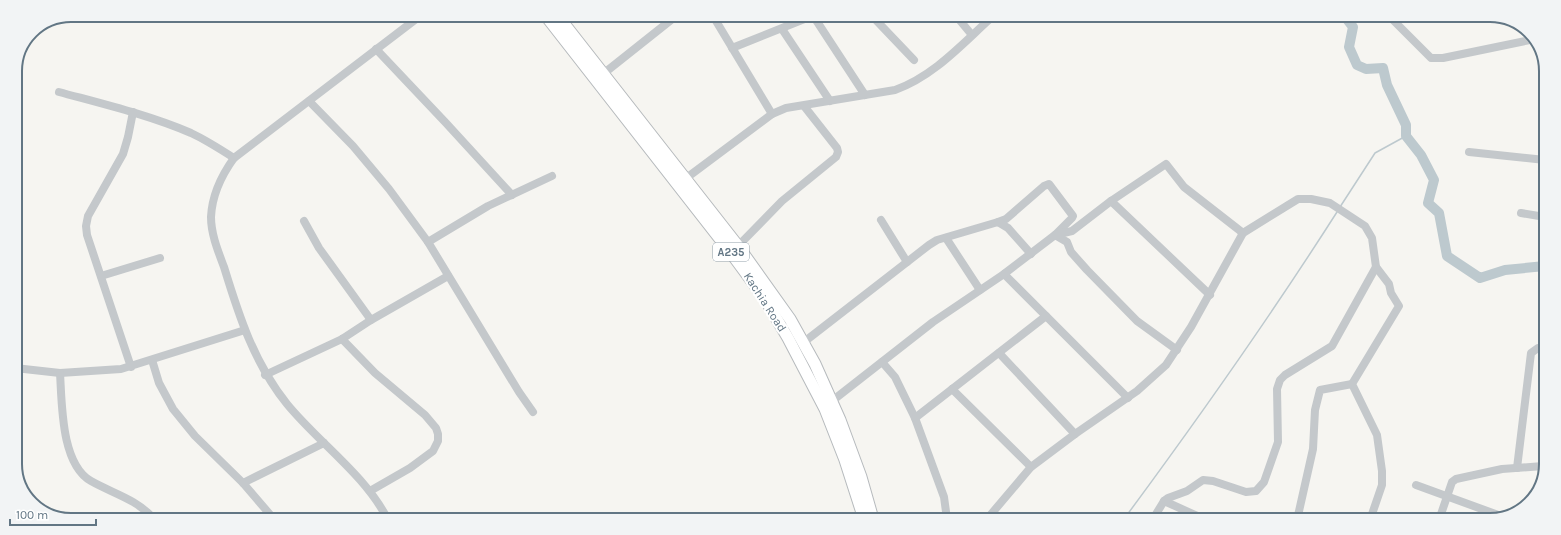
<svg xmlns="http://www.w3.org/2000/svg" width="1561" height="535" font-family="Karla,sans-serif">
	<style>
		.lines { fill: none; stroke-linecap: round; stroke-linejoin: round }
		.stream { stroke: #bdc9ce; stroke-width: 1.5 }
		.river { stroke: #bdc9ce; stroke-width: 10 }
		.highway-casing { stroke: #b6babd; stroke-width: 13 }
		.minor { stroke: #c4c8cb; stroke-width: 8 }
		.highway { stroke: #fff; stroke-width: 11 }
		.labels { text-anchor: middle; stroke-width: 4; stroke-linejoin: round; paint-order: stroke }
		.shield { fill: #fff; stroke: #919fa9; stroke-width: 1 }
		.shield-label { font-size: 11px; font-weight: bold; fill: #627684 }
		.street-label { font-size: 12px; fill: #627684; stroke: #fff }
		.rim { fill: none; stroke: #627684; stroke-width: 2 }
	</style>
	<rect width="100%" height="100%" fill="#f6f5f1"/>
	<g class="lines">
		<g class="stream">
			<path d="M1340,207L1375,153L1406,136"/>
			<path d="M1124,519C1198,419 1270,317 1337,212"/>
		</g>
		<path class="river" d="M1346,18L1353,27L1349,47L1357,65L1366,69L1383,68L1387,85L1406,125V136L1421,155L1434,180L1428,203L1439,213L1447,256L1480,278L1505,270L1545,266"/>
		<defs>
			<g id="highway">
				<path d="M546,16L731,253L765,299L788,338L825,409L845,460L864,519"/>
				<path d="M558,16L738,246L790,319L815,364L840,420L861,477L873,519"/>
			</g>
		</defs>
		<use href="#highway" class="highway-casing"/>
		<g class="minor">
			<path d="M713,16L772,114"/>
			<path d="M814,17L865,95"/>
			<path d="M873,17L914,60"/>
			<path d="M957,17L972,35"/>
			<path d="M1391,18L1431,58H1443L1535,39"/>
			<path d="M782,29L830,101"/>
			<path d="M732,48L812,16"/>
			<path d="M376,49L446,123L512,195"/>
			<path d="M603,74L676,16"/>
			<path d="M59,92C103,104 149,115 191,133C206,140 220,149 234,158"/>
			<path d="M309,101L353,146L389,189L428,242L519,392L533,412"/>
			<path d="M1469,152L1545,160"/>
			<path d="M685,179L772,114L786,108L895,90C934,76 962,44 992,17"/>
			<path d="M1111,201L1210,295"/>
			<path d="M1521,213L1545,217"/>
			<path d="M881,220L907,262"/>
			<path d="M304,221L319,248L371,320"/>
			<path d="M998,222L1006,219L1044,186L1049,184L1073,216L1072,218L1055,235L1067,242L1071,252L1087,270L1137,321L1177,350"/>
			<path d="M946,238L980,290"/>
			<path d="M428,242L488,206L552,176"/>
			<path d="M738,246L782,201L836,157L838,152L837,148L804,106"/>
			<path d="M1004,274L1128,398"/>
			<path d="M101,276L160,258"/>
			<path d="M342,339L375,373L425,415L436,428L438,434V441L433,451L410,468L370,491"/>
			<path d="M804,342L929,245L937,240L998,222L1008,228L1031,254"/>
			<path d="M999,353L1075,434"/>
			<path d="M152,360L159,383L173,409L195,436L243,483L273,518"/>
			<path d="M882,362L895,377L915,418L944,497L947,519"/>
			<path d="M131,367L87,235L86,226L88,216L123,154L128,137L133,112"/>
			<path d="M15,368L60,373L121,369L245,330"/>
			<path d="M60,373C62,404 61,464 91,481C112,493 136,499 152,517"/>
			<path d="M265,375L342,339L371,320L448,276"/>
			<path d="M952,389L1031,467"/>
			<path d="M832,401L933,322L1004,274L1055,235L1072,231L1111,201L1166,164L1184,187L1243,233"/>
			<path d="M915,418L1046,316"/>
			<path d="M1517,468L1531,353L1538,348L1544,350"/>
			<path d="M243,483L324,443"/>
			<path d="M1416,485L1501,516"/>
			<path d="M1164,501L1204,519"/>
			<path d="M387,518C364,474 318,442 287,404C254,363 239,316 224,267C218,251 211,234 211,217C212,195 221,176 234,158L420,16"/>
			<path d="M987,519L1031,467L1075,434L1137,391L1166,365L1191,327L1243,233L1298,199H1311L1330,203L1365,226L1372,238L1376,267L1389,284L1391,293L1399,306L1352,384L1377,435L1382,471V485L1370,520"/>
			<path d="M1153,519L1164,501L1168,498L1187,491L1203,480L1213,481L1246,492L1256,491L1264,482L1278,442L1277,389L1280,380L1285,375L1332,346L1376,267"/>
			<path d="M1297,520L1313,449L1315,410L1320,390L1352,384"/>
			<path d="M1439,520L1452,482L1456,479L1502,469L1543,466"/>
		</g>
		<use href="#highway" class="highway"/>
	</g>
	<g class="labels">
		<rect class="shield" x="713" y="243" width="36" height="18" rx="3"/>
		<g class="shield-label">
			<text x="731" y="256">A235</text>
		</g>
		<g class="street-label">
			<text transform="translate(765 302) rotate(57)" y="4">Kachia Road</text>
		</g>
	</g>
	<path d="M0 0H1561V535H0ZM71 22H1490A49 49 0 0 1 1539 71V464A49 49 0 0 1 1490 513H71A49 49 0 0 1 22 464V71A49 49 0 0 1 71 22Z" fill="#f2f4f5" fill-rule="evenodd"/>
	<path class="rim" d="M71 22H1490A49 49 0 0 1 1539 71V464A49 49 0 0 1 1490 513H71A49 49 0 0 1 22 464V71A49 49 0 0 1 71 22Z"/>
	<path d="M10 519v6h86v-6" fill="none" stroke="#627684" stroke-width="2"/>
	<text x="16" y="519" font-size="12" fill="#627684" stroke="#ffffff" stroke-width="3" paint-order="stroke">100 m</text>
</svg>
